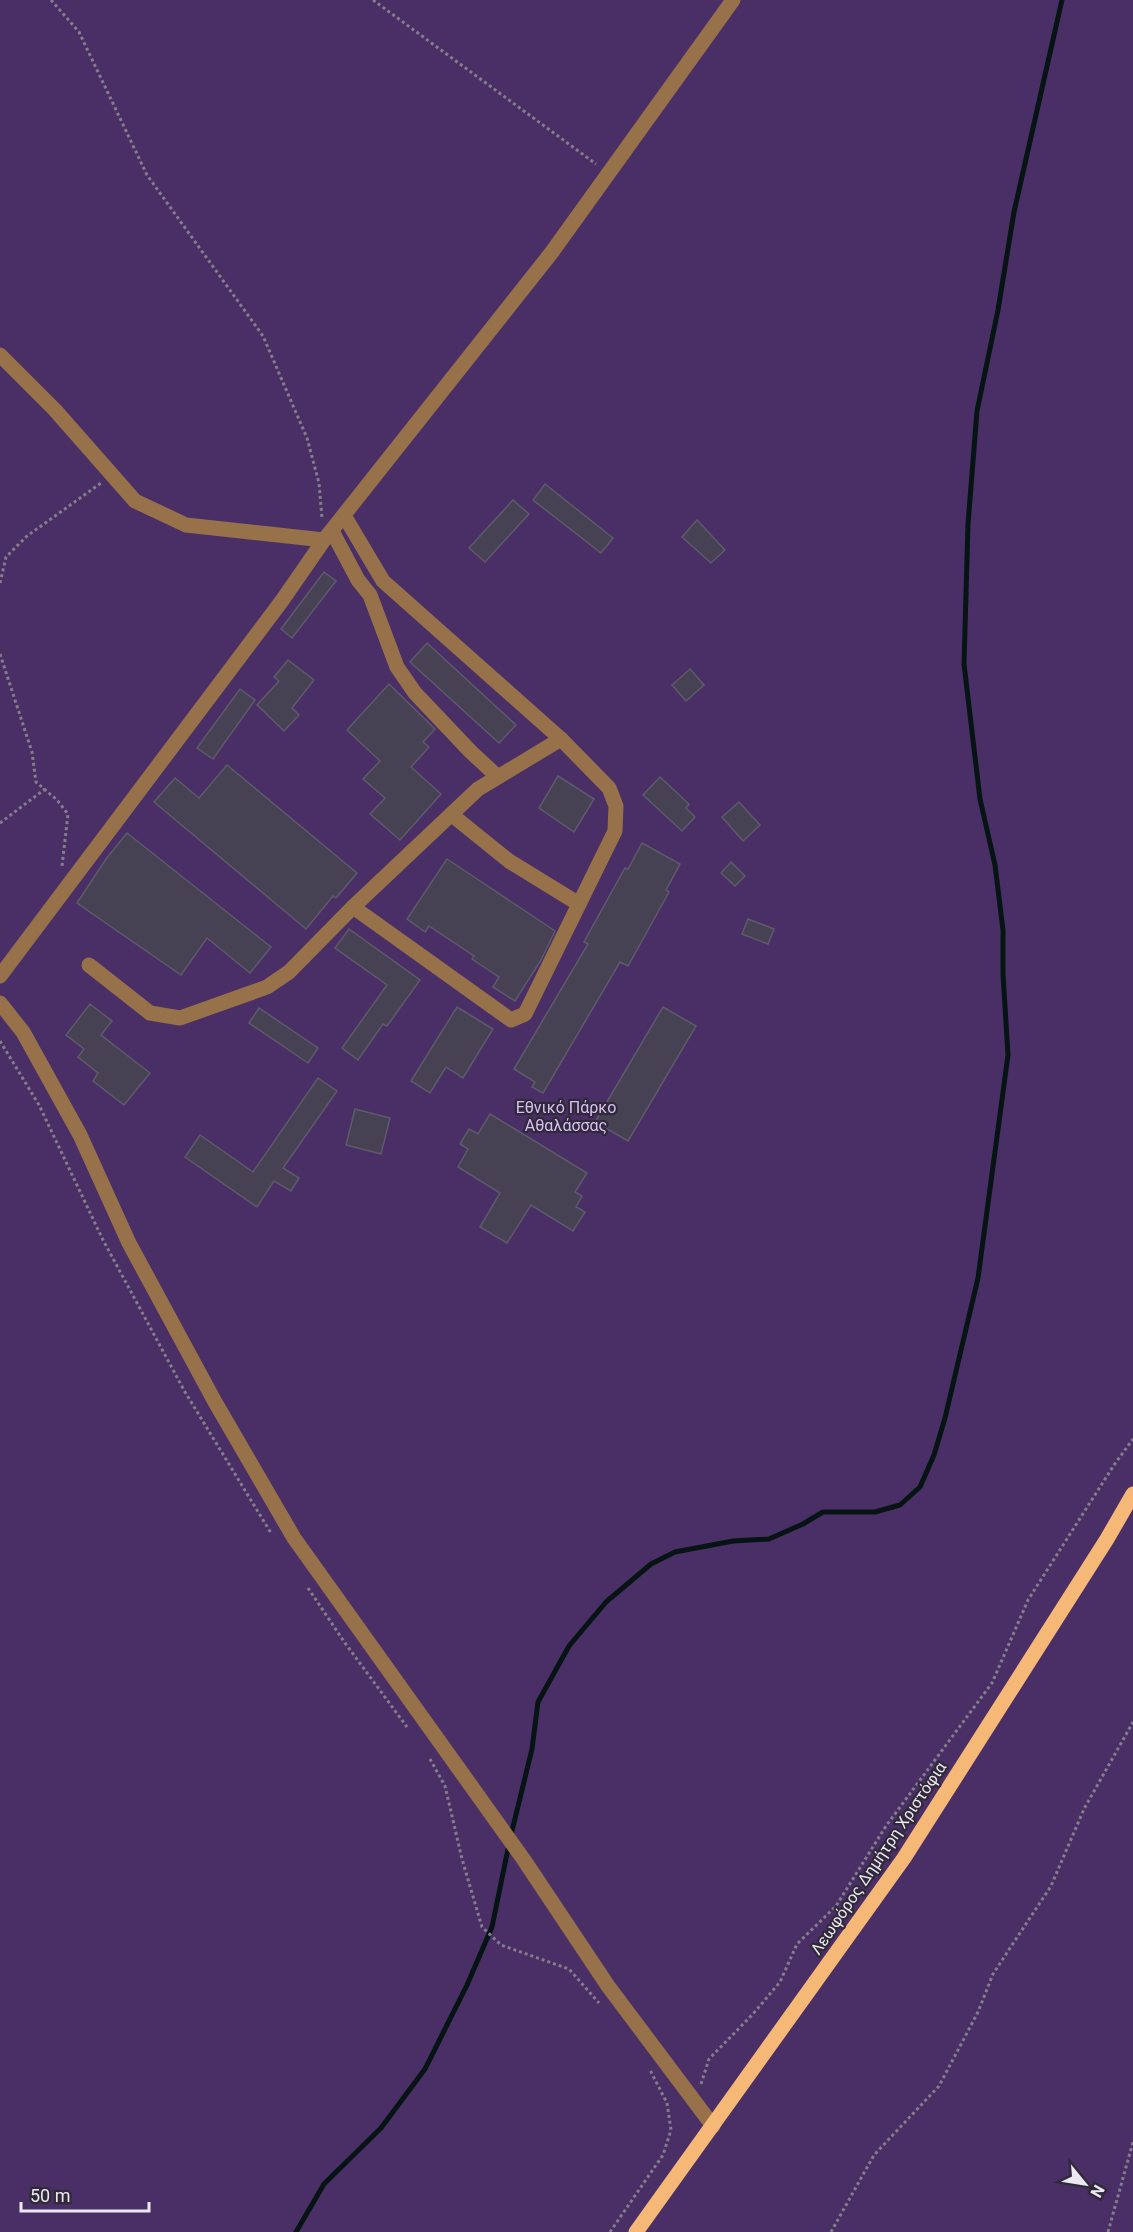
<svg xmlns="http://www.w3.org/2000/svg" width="1133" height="2232" font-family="Roboto,sans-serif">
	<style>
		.green { fill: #4a2f66 }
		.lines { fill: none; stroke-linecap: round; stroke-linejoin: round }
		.stream { stroke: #061414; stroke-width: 5 }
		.building { fill: #464254; stroke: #5d5a6c; stroke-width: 1.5 }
		.path { stroke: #847e8b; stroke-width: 3; stroke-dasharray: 3 3; stroke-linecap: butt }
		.minor { stroke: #967149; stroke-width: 15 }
		.major { stroke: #f5b876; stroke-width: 15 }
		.labels { text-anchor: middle; stroke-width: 4.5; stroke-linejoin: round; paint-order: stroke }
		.park-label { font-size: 16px; fill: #d7bff5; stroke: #302939 }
		.street-label { font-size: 16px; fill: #ece8f2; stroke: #302939 }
	</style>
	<rect width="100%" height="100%" fill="#302939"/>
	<rect class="green" x="0" y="0" width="1133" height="2232"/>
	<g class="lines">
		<g class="stream">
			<path d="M511,1835L532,1749L538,1702L569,1646L606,1602L651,1564L675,1552L733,1541L769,1539L803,1524L823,1512H875L900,1505L920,1487L934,1455L945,1418L978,1278L1008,1055L1003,974V930L995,865L980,799L964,664L968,524L977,411L998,310L1014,212L1062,0"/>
			<path d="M296,2232L324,2184L381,2128L425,2069L467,1985L492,1927L509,1844"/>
		</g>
	</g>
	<g class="building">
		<path d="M545,484L613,538L601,553L533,500Z"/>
		<path d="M513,500L529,514L485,562L469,548Z"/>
		<path d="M697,520L725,550L711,563L682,537Z"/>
		<path d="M324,572L336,581L292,638L281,629Z"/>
		<path d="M427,643L516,725L499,743L410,662Z"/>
		<path d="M288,660L314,680L292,708L299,715L284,731L257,705L279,681L274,677Z"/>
		<path d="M690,669L704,685L686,701L672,685Z"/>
		<path d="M389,684L435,729L423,742L429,747L411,767L441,794L400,840L370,814L385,798L363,779L380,761L347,730Z"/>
		<path d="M240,689L255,700L213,759L197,748Z"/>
		<path d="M227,765L357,873L336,898L333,896L306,929L154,802L175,778L199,798Z"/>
		<path d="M558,776L594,799L574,832L539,808Z"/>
		<path d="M660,777L689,804L686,808L695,817L682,831L643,795Z"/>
		<path d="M739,802L760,825L743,841L722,817Z"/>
		<path d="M127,833L271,947L250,973L207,938L181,975L77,903L106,859Z"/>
		<path d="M642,843L680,864L666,890L669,892L628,966L620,962L543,1093L532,1087L535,1082L514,1069L588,944L584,942L625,868L628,869Z"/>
		<path d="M447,859L555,931L541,960L515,1001L493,987L499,977L472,959L474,956L429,926L425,932L407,919Z"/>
		<path d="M731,862L745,876L735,886L721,873Z"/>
		<path d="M748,919L774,929L768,944L742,934Z"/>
		<path d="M349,929L420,980L387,1026L383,1024L358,1060L342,1048L387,985L335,948Z"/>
		<path d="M90,1004L112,1021L101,1035L150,1073L124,1105L93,1081L98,1073L78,1057L84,1049L66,1035Z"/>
		<path d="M457,1007L493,1029L463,1078L446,1067L430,1093L411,1081Z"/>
		<path d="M663,1007L696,1026L628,1141L595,1122Z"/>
		<path d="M259,1008L318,1048L308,1063L249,1023Z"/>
		<path d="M318,1078L337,1091L283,1168L299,1178L291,1191L274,1181L257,1207L185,1157L200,1135L253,1172Z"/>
		<path d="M355,1109L390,1118L381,1154L346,1145Z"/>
		<path d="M490,1114L587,1173L575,1192L582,1196L576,1207L585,1212L573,1231L531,1205L507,1243L480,1227L500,1193L458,1167L468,1149L460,1144L469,1129L478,1134Z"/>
	</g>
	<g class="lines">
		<g class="path">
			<path d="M51,0L79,32L147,175L263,336L307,438L319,483L322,518"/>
			<path d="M373,0L596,164"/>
			<path d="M0,583L6,557L27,536L101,483"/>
			<path d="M0,654L32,752L36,782L57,800L68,814L62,866"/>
			<path d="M0,823L45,789"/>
			<path d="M0,1041L39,1105L103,1240L185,1392L271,1533"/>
			<path d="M308,1588L345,1643L407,1727"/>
			<path d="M430,1759L445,1786L462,1859L482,1927L501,1945L569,1969L599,2003"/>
			<path d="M701,2084L709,2059L753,2014L780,1982L797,1944L836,1906L886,1826L992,1683L1028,1600L1114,1465L1133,1439"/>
			<path d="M610,2232L663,2155L671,2130L667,2103L650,2070"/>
			<path d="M831,2232L874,2155L939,2086L978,2012L993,1974L1051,1886L1084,1809L1133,1722"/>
			<path d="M1108,2232L1133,2142"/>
		</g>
		<g class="minor">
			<path d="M0,355L55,410L135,501L186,525L324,540"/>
			<path d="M345,517L383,581L561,739L609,788L616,806L615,831L525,1014L511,1020L353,907"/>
			<path d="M332,531L358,580L370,595L397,667L415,693L471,752L498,777"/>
			<path d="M452,815L509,861L579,904"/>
			<path d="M89,965L150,1013L180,1018L267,987L289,972L353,907L478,789L561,739"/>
			<path d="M0,976L281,602L324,540L552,252L733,0"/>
			<path d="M0,1003L23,1032L80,1135L129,1243L215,1402L294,1538L524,1860L608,1986L713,2126"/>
		</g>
		<path class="major" d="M636,2232L904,1858L1107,1539L1133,1494"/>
	</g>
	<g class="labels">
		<g class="park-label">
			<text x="566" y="1113">Εθνικό Πάρκο<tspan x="566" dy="18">Αθαλάσσας</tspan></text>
		</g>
		<g class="street-label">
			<text transform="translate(878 1858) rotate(-56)" y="6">Λεωφόρος Δημήτρη Χριστόφια</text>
		</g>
	</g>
	<g transform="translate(1085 2184) rotate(120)" stroke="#302939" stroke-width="4.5" paint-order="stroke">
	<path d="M0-4.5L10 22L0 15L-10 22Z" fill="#ece8f2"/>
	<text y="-9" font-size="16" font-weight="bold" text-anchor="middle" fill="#ece8f2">N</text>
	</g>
	<path d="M21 2202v9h128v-9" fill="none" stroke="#ece8f2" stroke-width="3"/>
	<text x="30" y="2202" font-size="18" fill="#ece8f2" stroke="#302939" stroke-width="4.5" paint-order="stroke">50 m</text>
</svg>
